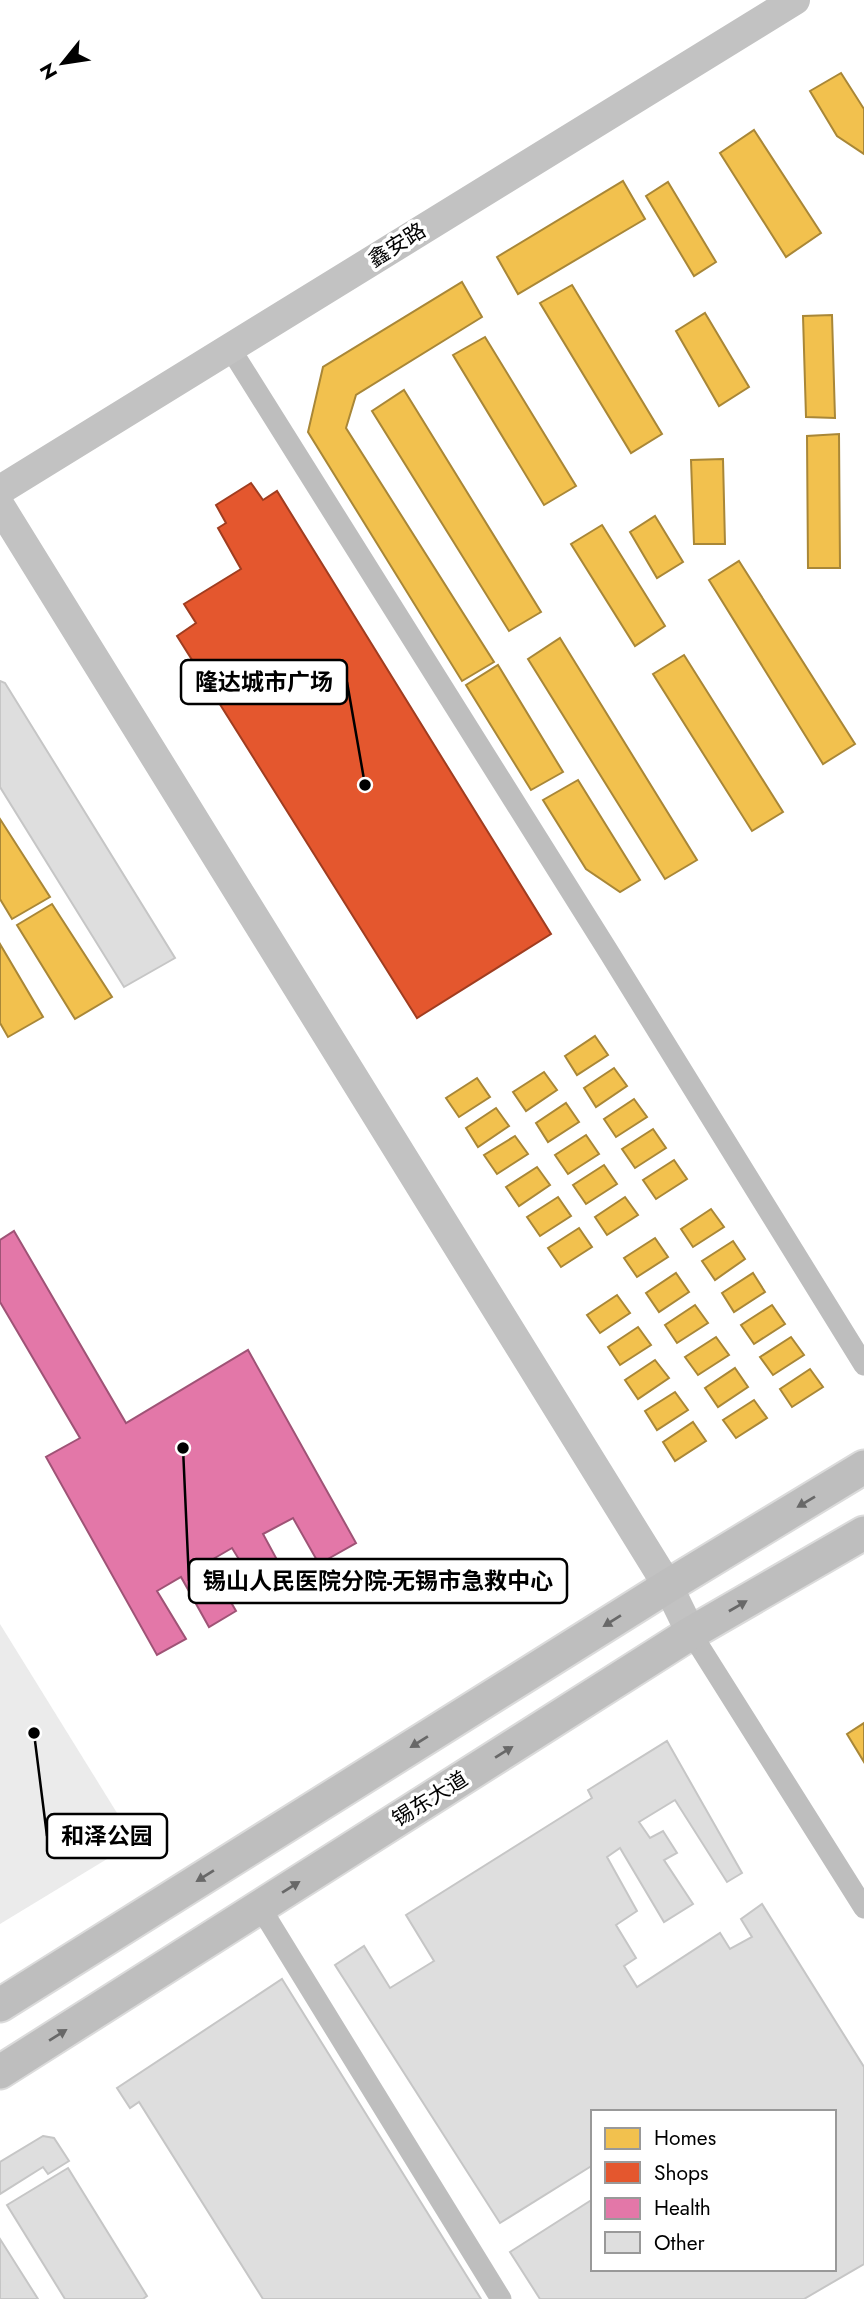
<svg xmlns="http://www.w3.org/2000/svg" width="864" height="2299" font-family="Jost,'Noto Sans SC',sans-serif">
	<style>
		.green { fill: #ebebeb }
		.homes { fill: #f2c14e; stroke: #a98737; stroke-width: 2 }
		.shops { fill: #e4572e; stroke: #a03d20; stroke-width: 2 }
		.health { fill: #e377a8; stroke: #9f5376; stroke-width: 2 }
		.building { fill: #dedede; stroke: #c6c6c6; stroke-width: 2 }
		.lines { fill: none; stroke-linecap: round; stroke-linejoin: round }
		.primary-casing { stroke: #dbdbdb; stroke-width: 37 }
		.street { stroke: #bebebe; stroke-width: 21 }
		.secondary { stroke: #c2c2c2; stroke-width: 30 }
		.primary { stroke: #bebebe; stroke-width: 33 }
		.oneway { fill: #686868 }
		.labels { text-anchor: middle; stroke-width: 7; stroke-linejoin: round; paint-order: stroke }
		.street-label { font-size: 21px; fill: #000; stroke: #fff }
		.leader { fill: none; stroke: #000; stroke-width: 2.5 }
		.callout-dot { fill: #000; stroke: #fff; stroke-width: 2.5 }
		.callout { fill: #fff; stroke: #000; stroke-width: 2.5 }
		.callout-label { font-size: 23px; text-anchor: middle; font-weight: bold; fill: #000 }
	</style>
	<rect width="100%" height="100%" fill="#fff"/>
	<path class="green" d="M0,1624L135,1842L0,1924Z"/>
	<g class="homes">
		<path d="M841,73L864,109V154L837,136L810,91Z"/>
		<path d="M754,130L821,233L786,257L720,153Z"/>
		<path d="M623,181L645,219L518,294L497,257Z"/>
		<path d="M668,182L716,262L694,276L646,196Z"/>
		<path d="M462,282L482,317L356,395L346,428L494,662L462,681L308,432L323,367Z"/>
		<path d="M572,285L662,434L631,453L540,303Z"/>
		<path d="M705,313L749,387L719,406L676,331Z"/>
		<path d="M832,315L835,418L806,417L803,316Z"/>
		<path d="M485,337L576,486L544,505L453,355Z"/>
		<path d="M404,390L541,612L509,631L372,411Z"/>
		<path d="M839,434L840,568H808L807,436Z"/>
		<path d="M723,459L725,544H694L691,460Z"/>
		<path d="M655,516L683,562L657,578L630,532Z"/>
		<path d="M602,525L665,626L635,646L571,544Z"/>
		<path d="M739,561L855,744L823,764L709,580Z"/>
		<path d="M560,638L697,860L665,879L528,659Z"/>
		<path d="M684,655L783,812L752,831L653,674Z"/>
		<path d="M498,665L563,772L531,790L466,685Z"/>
		<path d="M578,780L640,880L620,892L586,869L543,800Z"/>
		<path d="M0,819L50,897L12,919L0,899Z"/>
		<path d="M52,904L112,997L75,1019L17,925Z"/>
		<path d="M0,944L43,1017L8,1037L0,1023Z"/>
		<path d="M595,1036L608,1055L577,1075L565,1056Z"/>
		<path d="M614,1068L627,1086L596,1107L584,1088Z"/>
		<path d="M544,1072L557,1090L526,1111L513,1092Z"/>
		<path d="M477,1078L490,1097L459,1117L446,1098Z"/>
		<path d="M634,1099L647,1117L616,1137L604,1119Z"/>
		<path d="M566,1103L579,1122L548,1142L536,1123Z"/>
		<path d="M496,1108L509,1126L478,1147L466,1128Z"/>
		<path d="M653,1129L666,1148L635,1168L622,1149Z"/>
		<path d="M586,1135L599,1154L568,1174L555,1155Z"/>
		<path d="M515,1136L528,1154L497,1174L484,1155Z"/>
		<path d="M674,1160L687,1179L656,1199L643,1180Z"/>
		<path d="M604,1165L617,1184L586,1204L573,1185Z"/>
		<path d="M537,1167L550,1185L519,1206L506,1187Z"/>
		<path d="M558,1197L571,1216L540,1236L527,1217Z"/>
		<path d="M625,1197L638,1215L607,1235L595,1217Z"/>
		<path d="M711,1209L724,1227L693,1247L681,1229Z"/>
		<path d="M579,1228L592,1247L561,1267L548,1248Z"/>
		<path d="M655,1238L668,1257L637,1277L624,1258Z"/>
		<path d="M733,1241L745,1259L715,1280L702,1261Z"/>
		<path d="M676,1273L689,1292L659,1312L646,1293Z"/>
		<path d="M753,1273L765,1292L734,1312L722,1293Z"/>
		<path d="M617,1295L630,1313L600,1333L587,1315Z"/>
		<path d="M695,1305L708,1323L677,1343L665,1325Z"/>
		<path d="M772,1305L785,1324L754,1344L741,1325Z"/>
		<path d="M638,1327L651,1345L620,1365L608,1347Z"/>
		<path d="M716,1337L729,1355L698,1375L685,1357Z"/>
		<path d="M791,1337L804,1355L773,1375L760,1357Z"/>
		<path d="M655,1360L669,1378L638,1399L625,1380Z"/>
		<path d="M735,1368L748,1387L718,1407L705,1388Z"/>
		<path d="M810,1369L823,1387L792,1407L780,1389Z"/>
		<path d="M675,1392L688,1410L657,1430L645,1411Z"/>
		<path d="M754,1400L767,1418L736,1438L723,1420Z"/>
		<path d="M693,1422L706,1441L675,1461L663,1442Z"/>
		<path d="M864,1723V1762L847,1734Z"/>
	</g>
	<path class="shops" d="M251,483L263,500L277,491L551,934L417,1018L177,636L196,623L184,604L241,569L218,528L226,523L216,505Z"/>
	<path class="health" d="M14,1231L126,1423L248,1350L356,1543L319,1564L293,1518L263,1534L288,1580L261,1595L232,1548L208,1562L236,1611L209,1627L181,1577L157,1591L186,1639L157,1655L46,1457L80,1438L0,1302V1240Z"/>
	<g class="building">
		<path d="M0,681L5,683L175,958L124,987L0,787Z"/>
		<path d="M667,1741L742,1873L727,1882L675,1800L639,1822L650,1838L663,1831L677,1853L664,1860L693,1904L664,1922L620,1848L607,1857L637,1911L616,1925L636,1958L624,1966L637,1987L720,1933L730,1949L752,1937L741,1919L762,1904L864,2067V2264L804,2299H540L510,2252L593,2199V2269H834V2112H593V2165L500,2223L335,1965L364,1946L390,1988L434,1961L406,1915L592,1798L588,1790Z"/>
		<path d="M282,1979L481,2299H263L139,2102L130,2108L117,2088Z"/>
		<path d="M43,2136L54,2138L69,2161L48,2174L43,2167L0,2194V2162Z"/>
		<path d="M68,2168L147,2296L143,2299H65L7,2205Z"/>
		<path d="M0,2239L38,2299H0Z"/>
	</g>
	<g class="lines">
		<defs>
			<g id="primary">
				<path d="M0,2005L668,1586L864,1467"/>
				<path d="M0,2072L691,1633L864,1533"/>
			</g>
		</defs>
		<use href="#primary" class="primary-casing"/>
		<g class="street">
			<path d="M230,348L610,954L864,1365"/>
			<path d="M691,1633L864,1908"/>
			<path d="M260,1907L501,2299"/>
		</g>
		<g class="secondary">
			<path d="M0,490L795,0"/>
			<path d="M0,506L668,1586L691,1633"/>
		</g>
		<use href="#primary" class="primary"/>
	</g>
	<defs><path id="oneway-solid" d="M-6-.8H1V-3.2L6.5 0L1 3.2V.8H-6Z" transform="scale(1.75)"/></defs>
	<g class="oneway">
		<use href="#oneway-solid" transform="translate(806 1502) rotate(149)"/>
		<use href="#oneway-solid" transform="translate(738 1606) rotate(-30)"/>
		<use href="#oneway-solid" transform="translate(612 1621) rotate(148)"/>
		<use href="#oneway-solid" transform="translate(419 1742) rotate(148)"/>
		<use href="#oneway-solid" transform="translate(504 1752) rotate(-32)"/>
		<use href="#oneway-solid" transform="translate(205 1876) rotate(148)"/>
		<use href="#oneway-solid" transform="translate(291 1887) rotate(-32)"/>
		<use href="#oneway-solid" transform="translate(58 2035) rotate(-32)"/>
	</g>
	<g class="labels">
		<g class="street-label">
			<text transform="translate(397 245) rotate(-32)" y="7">鑫安路</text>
			<text transform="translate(430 1799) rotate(-32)" y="7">锡东大道</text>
		</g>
	</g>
	<path class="leader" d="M365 785L347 682M183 1448L189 1581M34 1733L47 1836"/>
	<g class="callout-dot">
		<circle cx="365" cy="785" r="7"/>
		<circle cx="183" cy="1448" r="7"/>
		<circle cx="34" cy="1733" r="7"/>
	</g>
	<g class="callout">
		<rect x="181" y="660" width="166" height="44" rx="7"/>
		<rect x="189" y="1559" width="378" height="44" rx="7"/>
		<rect x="47" y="1814" width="120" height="44" rx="7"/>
	</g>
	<g class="callout-label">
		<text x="264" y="690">隆达城市广场</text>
		<text x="378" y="1589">锡山人民医院分院-无锡市急救中心</text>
		<text x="107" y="1844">和泽公园</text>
	</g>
	<rect x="591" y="2110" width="245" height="161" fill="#ffffff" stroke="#999999" stroke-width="2"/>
	<rect x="605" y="2128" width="35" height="21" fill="#f2c14e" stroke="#999999" stroke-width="2"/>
	<text x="654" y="2145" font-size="21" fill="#000000">Homes</text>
	<rect x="605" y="2162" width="35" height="21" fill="#e4572e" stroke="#999999" stroke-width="2"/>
	<text x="654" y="2180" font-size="21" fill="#000000">Shops</text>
	<rect x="605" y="2198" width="35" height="21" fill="#e377a8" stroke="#999999" stroke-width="2"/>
	<text x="654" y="2215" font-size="21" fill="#000000">Health</text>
	<rect x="605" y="2232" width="35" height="21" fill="#dedede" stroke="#999999" stroke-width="2"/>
	<text x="654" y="2250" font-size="21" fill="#000000">Other</text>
	<g transform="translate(63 63) rotate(240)" stroke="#ffffff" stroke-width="5" paint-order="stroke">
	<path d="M0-5L12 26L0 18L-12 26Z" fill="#000000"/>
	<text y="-10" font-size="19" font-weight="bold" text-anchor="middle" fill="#000000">N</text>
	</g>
</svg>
